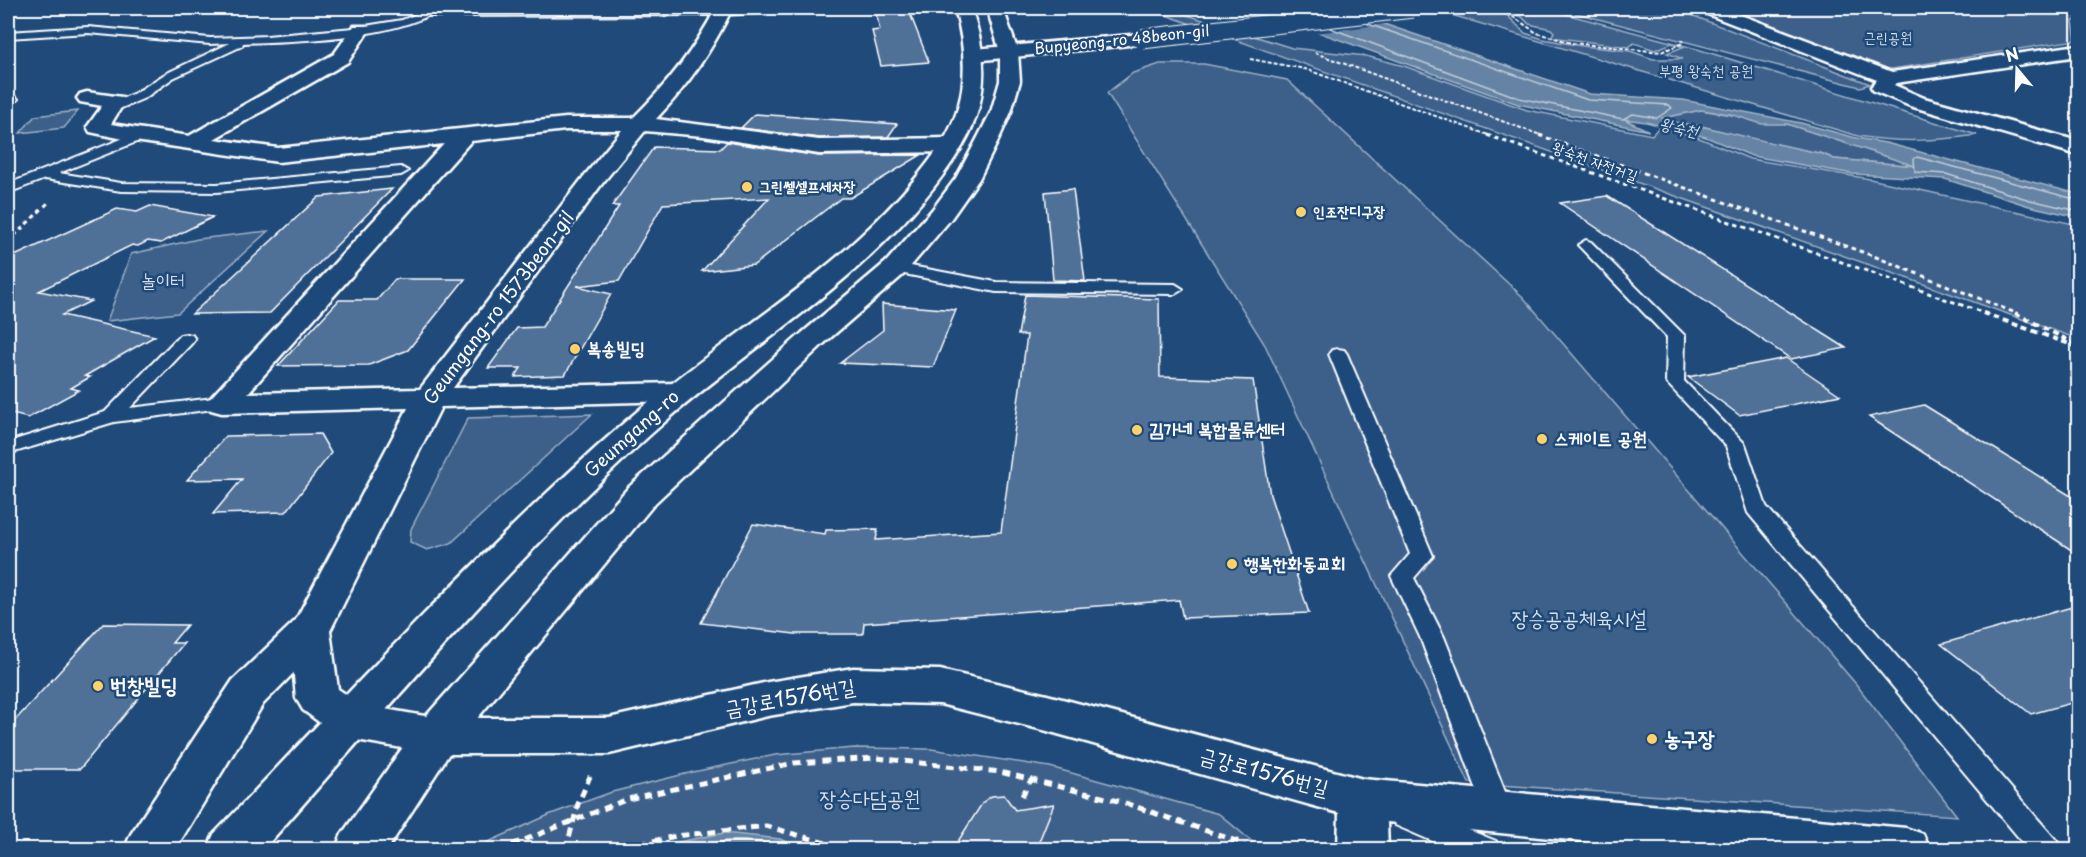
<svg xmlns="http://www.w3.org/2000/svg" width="2086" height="857" font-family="'Playpen Sans','Poor Story',sans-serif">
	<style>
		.green { fill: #3c618b; stroke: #9eb0c5; stroke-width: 1.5 }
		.water { fill: #6583a4; stroke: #a3b5c8; stroke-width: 1.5; fill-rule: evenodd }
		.pier { fill: #1f4a7a }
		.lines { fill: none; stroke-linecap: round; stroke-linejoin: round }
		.shore-far1 { stroke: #c1cddb; stroke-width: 1.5 }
		.shore { stroke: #c1cddb; stroke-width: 2 }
		.building { fill: #507197; stroke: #fff; stroke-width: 1.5 }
		.lane-casing { stroke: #fff; stroke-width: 4 }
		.street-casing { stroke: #fff; stroke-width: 5 }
		.secondary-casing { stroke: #fff; stroke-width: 5 }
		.path-far3 { stroke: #fff; stroke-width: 2; stroke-dasharray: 4 2; stroke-linecap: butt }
		.path-far2 { stroke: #fff; stroke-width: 3; stroke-dasharray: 4.5 4; stroke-linecap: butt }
		.path-far1 { stroke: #fff; stroke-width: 4; stroke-dasharray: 6 4.5; stroke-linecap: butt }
		.path { stroke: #fff; stroke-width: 5; stroke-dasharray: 8 6; stroke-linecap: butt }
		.lane { fill: #1f4a7a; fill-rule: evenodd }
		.street { fill: #1f4a7a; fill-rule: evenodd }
		.secondary { fill: #1f4a7a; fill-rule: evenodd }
		.street-bridge-casing { stroke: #fff; stroke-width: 21; stroke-linecap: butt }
		.street-bridge { stroke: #1f4a7a; stroke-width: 19 }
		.poi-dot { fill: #ffd166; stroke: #1f4a7a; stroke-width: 2 }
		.labels { text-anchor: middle; stroke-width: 5; stroke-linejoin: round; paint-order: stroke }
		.far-park-label { font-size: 15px; fill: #d8dfe8; stroke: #1f4a7a }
		.far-street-label { font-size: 15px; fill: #fff; stroke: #1f4a7a }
		.far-poi-label { font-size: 15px; font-weight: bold; fill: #fff; stroke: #1f4a7a; text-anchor: start }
		.far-water-label { font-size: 16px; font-style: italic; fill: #d8e0e8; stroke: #1f4a7a }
		.park-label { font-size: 18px; fill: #d8dfe8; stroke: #1f4a7a }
		.street-label { font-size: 18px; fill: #fff; stroke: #1f4a7a }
		.poi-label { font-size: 18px; font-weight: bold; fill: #fff; stroke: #1f4a7a; text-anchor: start }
		.near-park-label { font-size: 21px; fill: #d8dfe8; stroke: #1f4a7a }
		.near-poi-label { font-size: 21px; font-weight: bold; fill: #fff; stroke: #1f4a7a; text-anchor: start }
		.near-street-label { font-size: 21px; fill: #fff; stroke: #1f4a7a }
	</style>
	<rect width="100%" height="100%" fill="#1f4a7a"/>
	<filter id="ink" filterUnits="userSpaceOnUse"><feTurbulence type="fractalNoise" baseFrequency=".0167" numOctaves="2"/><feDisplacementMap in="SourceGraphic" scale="12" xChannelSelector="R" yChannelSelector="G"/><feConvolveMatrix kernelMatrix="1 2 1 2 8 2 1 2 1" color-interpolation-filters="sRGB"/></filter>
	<g filter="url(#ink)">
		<g class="green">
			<path d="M1146,8H1165L1292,48L1366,56L1404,66L1527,110L1652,135L1658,128L1692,135L1750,159L1870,179L2078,225V339Z"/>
			<path d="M1428,8H1482L1507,15L1525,33L1543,39L1582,46L1630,51L1653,59H1683L1667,53L1683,47L1672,43L1655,50L1634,43L1629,47L1551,37L1554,32L1551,29L1529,24L1522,17L1496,8H1543L1697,49L1977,135C1936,141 1899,143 1858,136Z"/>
			<path d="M1556,8H1673L1870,84L1860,87Z"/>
			<path d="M1725,8H2078V20L2073,21L2076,40L1886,70Z"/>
			<path d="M1160,64H1204L1287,80L1523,297L1856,684L1957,816L1469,783L1265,345L1107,93L1133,73Z"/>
			<path d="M1701,110L1787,124L1918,166L1834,159L1823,154L1734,135L1702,126L1671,123L1661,118Z"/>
			<path d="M78,111L64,128L20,133L35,116Z"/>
			<path d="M268,231L178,313L107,321L131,254L198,239Z"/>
			<path d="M592,414L451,543L427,550L410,542L411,529L468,418Z"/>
			<path d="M854,748L931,749L1050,767L1219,814L1261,849L478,850L486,843L551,814L612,792L693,772L775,755Z"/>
		</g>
		<g class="water">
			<path d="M1251,8H1337L1590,94L1683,100L1801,123L1856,138L1886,143L2078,194V217L2029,206L1945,179L1853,174L1752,156L1706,137L1646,122L1624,119L1649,131L1518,104ZM1701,110L1730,114L1762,124H1787L1915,166L1834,159L1823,154C1783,146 1744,136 1704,127C1689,123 1676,125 1662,118Z"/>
			<path d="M724,833L780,839L801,849H643Z"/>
		</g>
		<path class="pier" d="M1300,8H1347L1393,23L1316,33L1257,12Z"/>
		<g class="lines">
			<g class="shore-far1">
				<path d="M1330,28L1519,98L1623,119L1633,114L1657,118L1672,108L1669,105L1588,100L1368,24"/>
				<path d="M2078,200L1917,157L1914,159L1915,172L1946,174L2030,200L2078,211"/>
			</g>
			<path class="shore" d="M674,850C713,842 751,834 788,850"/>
		</g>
		<g class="building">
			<path d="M909,11L929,62L881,66L872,31L880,30L876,13Z"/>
			<path d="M755,114L897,124L888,137L819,138L741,128Z"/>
			<path d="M727,142L819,156L921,155L850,198H841L754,265L702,271L769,198L663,204L619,281L577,286L611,294L565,375L515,377L521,368H488L517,328L542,327L619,206H612L654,147L720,149Z"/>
			<path d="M392,189L270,313L192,314L319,197Z"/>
			<path d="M1073,189L1085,281L1053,280L1045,192Z"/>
			<path d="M1607,196L1846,348L1791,359L1560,203Z"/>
			<path d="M150,206L213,217L161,243L148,241L138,246L132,245L39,291L91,301L62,315L155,336L85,376L90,377L71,388L79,390L28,418L8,413V259L117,209L137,212Z"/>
			<path d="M395,279H465L408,350L369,365L278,366L339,300H377Z"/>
			<path d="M1025,295L1159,299L1160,377L1253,380L1270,495L1309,613L1183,618L1179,600L864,623L863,634H795L701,623L753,524L825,534L826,530L878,529L876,540L1001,532L1027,335H1018Z"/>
			<path d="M882,304L956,310L933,367L840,363L883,330Z"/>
			<path d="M1786,358L1840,395L1739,415L1688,377Z"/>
			<path d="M1924,405L2079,501V555L1869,417Z"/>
			<path d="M320,434L331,453L286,512L213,514L242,479L187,480L226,436Z"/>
			<path d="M2079,605V701L2031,714L1941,644Z"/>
			<path d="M103,624L187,625L172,643H184L80,769H8V728Z"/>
			<path d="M1004,795L1015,810L1054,804L1036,849H953L983,802L992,796Z"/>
		</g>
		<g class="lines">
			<defs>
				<g id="lane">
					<path d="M807,8L802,11L720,15L428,16C378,39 298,41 243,43L242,46L173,78L145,98L110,113L106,112V106L137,92L165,74L230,43L210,44L88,33L8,38V32L88,27L210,38L267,36L353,28L402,20L426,10Z"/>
					<path d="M12,95L18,99L12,106H8V97Z"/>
					<path d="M139,132L145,136L144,139L59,173L121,183L217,184L401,167L408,171L401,175L217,192L121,191L45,179L8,193V184Z"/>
					<path d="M1586,240L1591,242L1685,336L1684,381L1745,444L1766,506L2057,841L2061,850H2029L1748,513L1726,446L1666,382L1667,337L1581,248L1578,245Z"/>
					<path d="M895,263L996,282L1175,284L1183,289L1175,294L996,292L889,271L887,268Z"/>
					<path d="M186,334L192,335L195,339L192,343L130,408L222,397L229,399L231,403L229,407L114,422L8,454V442L105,412L180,335Z"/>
					<path d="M1338,349L1344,350L1347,354L1433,556L1414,578L1444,637L1513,812L1509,821L1499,824L1489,821L1485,812L1420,637L1391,576L1410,554L1329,354L1332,350Z"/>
					<path d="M1405,804L1496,841L1500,850H1453L1395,825L1391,816L1395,807Z"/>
				</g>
				<g id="street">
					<path d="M716,8H732C714,48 686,88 656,119L819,140L952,138L960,140L963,145L960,150L952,152L819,154L703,136L645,131L601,185L453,388L677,383L688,385L693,392L688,399L677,401L441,407L330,631L338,689L362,705L436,718H609L768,682L853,668L940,670L1047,695L1363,779L1906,828L1923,834L1930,850H1673L1387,822L1388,850H1338L1339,813L1047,731L940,704L853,702L768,716L609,754H436L351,739L335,734L303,710L296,698L290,631L408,408L222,413L211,410L206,403L444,144L278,162L128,140L90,132L87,127L102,106L80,102L77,98L80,94L87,92L122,97L125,101L111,124L189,136L334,54L354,26H366L369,30L348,62L214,139L278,148L566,118H633C666,86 695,49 716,8ZM566,130H622L585,175L420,389L248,393L471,141Z"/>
					<path d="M1700,8H1722L1892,72L2078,45V56L1896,83L1894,85L1924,98L2078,141V155L1910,106L1874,91L1871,87L1877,80L1702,12Z"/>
					<path d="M1142,34L1148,35L1151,39L1148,43L974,61L967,59L965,55L967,51L974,49Z"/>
				</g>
				<g id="secondary">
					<path d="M955,8H971C988,55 989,101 963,145C887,270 755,339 650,435C510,562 388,709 263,850H207L214,834C348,694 479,550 625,422C730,330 859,264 940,146C969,103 968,56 955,8Z"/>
					<path d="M987,8H1003L1018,52L1020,81L1011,112L997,143L979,179L950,220L904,274L822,345L655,503L452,749L387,850H335L342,834L420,723L629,487L802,333L886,262L932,210L956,178L975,143L991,112L1000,81V52Z"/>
					<path d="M310,616L324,620L330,631L324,642L263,704L175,850H124L131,834L233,680L296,620Z"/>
				</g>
			</defs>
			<use href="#lane" class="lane-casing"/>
			<use href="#street" class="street-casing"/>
			<use href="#secondary" class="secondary-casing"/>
			<g class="path-far3">
				<path d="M1101,8L1115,13"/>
				<path d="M1490,8L1512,16L1537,33L1572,43L1661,52L1683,43L1682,40"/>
				<path d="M1315,53L1543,136"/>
				<path d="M1250,59L1305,69L1491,136"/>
			</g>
			<g class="path-far2">
				<path d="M1487,135L1987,314"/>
				<path d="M1539,135L1876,257L2018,314"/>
				<path d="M8,242L48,203"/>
			</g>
			<g class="path-far1">
				<path d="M1983,313L2078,347"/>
				<path d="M2015,313L2075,344"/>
			</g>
			<g class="path">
				<path d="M1022,796L1031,780"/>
				<path d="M499,850L628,799L794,763L877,758L1000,772L1122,802L1239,842L1248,850"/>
				<path d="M566,850L578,804L591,774"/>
				<path d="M612,850L676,836L766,826L850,850"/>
			</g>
			<use href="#lane" class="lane"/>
			<use href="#street" class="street"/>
			<use href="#secondary" class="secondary"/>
			<defs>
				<path id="street-bridge" d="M1142,39L1413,8"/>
			</defs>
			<use href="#street-bridge" class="street-bridge-casing"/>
			<use href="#street-bridge" class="street-bridge"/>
		</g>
	</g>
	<g class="poi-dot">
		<circle cx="747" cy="187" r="6"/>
		<circle cx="1301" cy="212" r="6"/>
		<circle cx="575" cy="349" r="6"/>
		<circle cx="1137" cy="430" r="6"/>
		<circle cx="1542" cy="439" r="6"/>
		<circle cx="1232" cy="564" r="6"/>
		<circle cx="98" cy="686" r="6"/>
		<circle cx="1652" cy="739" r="6"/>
	</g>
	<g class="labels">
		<g class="far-park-label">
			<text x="1888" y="43">근린공원</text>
			<text x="1706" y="76">부평 왕숙천 공원</text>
		</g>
		<g class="far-street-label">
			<text transform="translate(1122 40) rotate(-6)" y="5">Bupyeong-ro 48beon-gil</text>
			<text transform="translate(1595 162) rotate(20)" y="5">왕숙천 자전거길</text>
		</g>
		<g class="far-poi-label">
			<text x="759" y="192">그린쎌셀프세차장</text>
			<text x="1313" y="217">인조잔디구장</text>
		</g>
		<g class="far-water-label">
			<text transform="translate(1679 127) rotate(13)" y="6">왕숙천</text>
		</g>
		<g class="park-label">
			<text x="163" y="287">놀이터</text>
		</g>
		<g class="street-label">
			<text transform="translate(499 308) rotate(-53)" y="6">Geumgang-ro 1573beon-gil</text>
			<text transform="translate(632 434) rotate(-42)" y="6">Geumgang-ro</text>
		</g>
		<g class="poi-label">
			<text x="587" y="355">복송빌딩</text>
			<text x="1149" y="436">김가네 복합물류센터</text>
			<text x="1554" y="445">스케이트 공원</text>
			<text x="1244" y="570">행복한화동교회</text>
		</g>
		<g class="near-park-label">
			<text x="1579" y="626">장승공공체육시설</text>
			<text x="870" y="806">장승다담공원</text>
		</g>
		<g class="near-poi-label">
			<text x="110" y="693">번창빌딩</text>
			<text x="1664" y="746">농구장</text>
		</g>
		<g class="near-street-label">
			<text transform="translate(790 698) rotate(-10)" y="7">금강로1576번길</text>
			<text transform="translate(1264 772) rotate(15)" y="7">금강로1576번길</text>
		</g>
	</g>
	<rect width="2086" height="857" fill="none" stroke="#1f4a7a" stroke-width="30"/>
	<rect x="15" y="15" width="2056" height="827" fill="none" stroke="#fff" stroke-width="2" filter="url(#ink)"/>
	<g transform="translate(2017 69) rotate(341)" stroke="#1f4a7a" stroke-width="4.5" paint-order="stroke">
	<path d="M0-4.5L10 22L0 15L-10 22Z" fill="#ffffff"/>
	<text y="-9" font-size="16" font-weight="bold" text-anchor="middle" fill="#ffffff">N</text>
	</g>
</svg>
